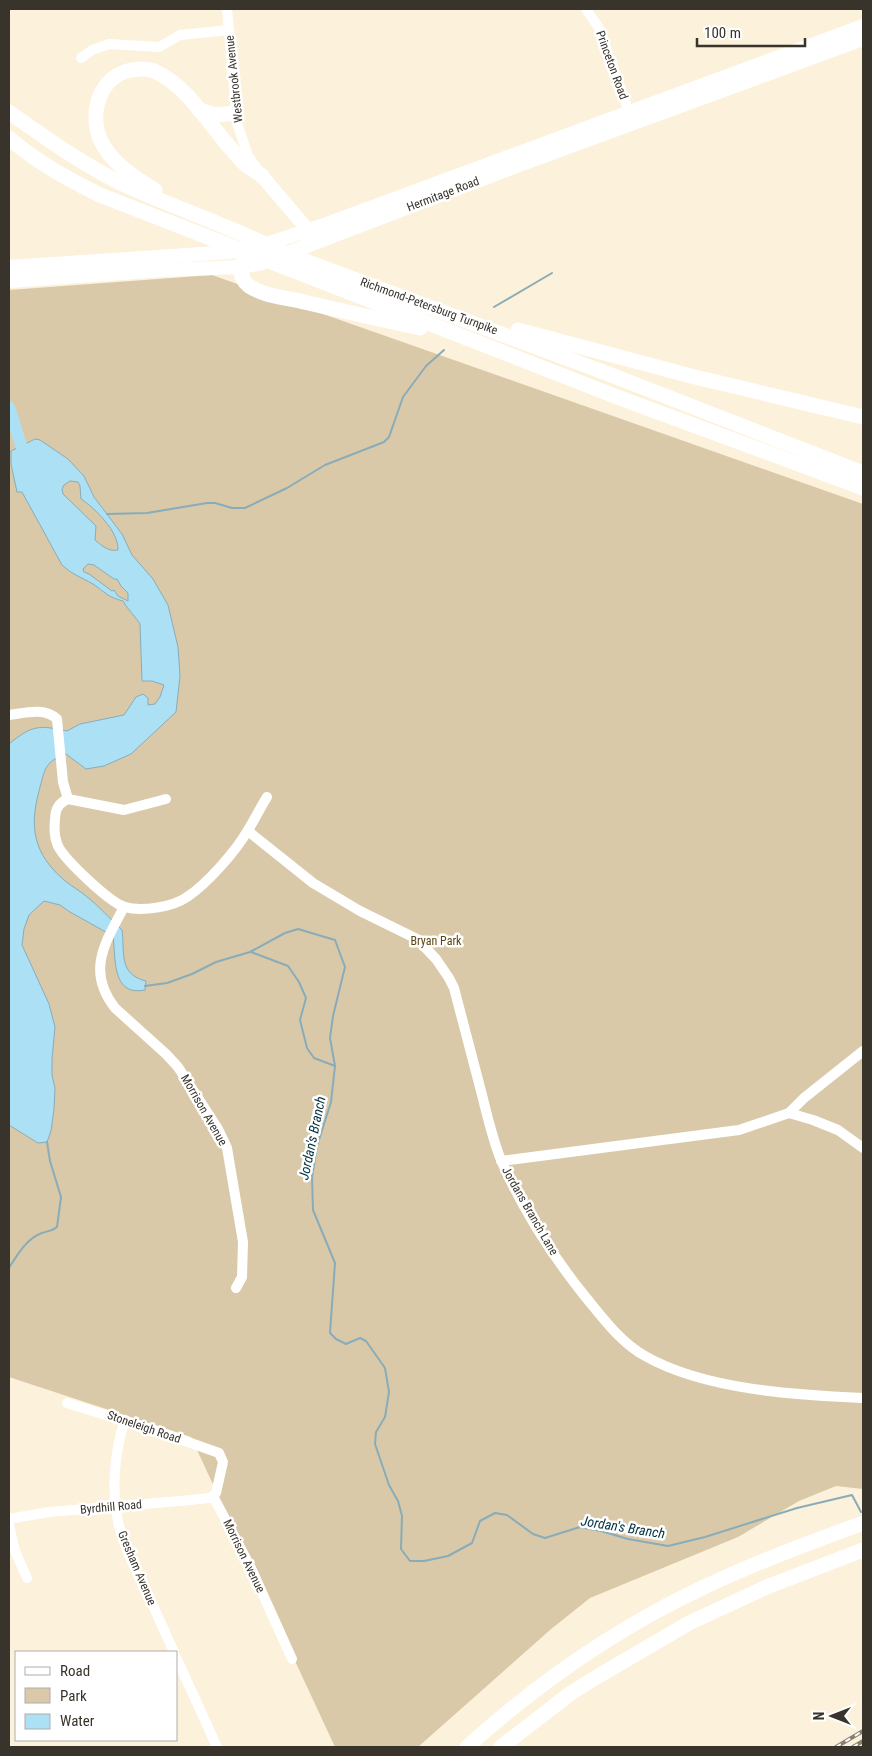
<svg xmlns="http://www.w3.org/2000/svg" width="872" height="1756" font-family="'Roboto Condensed',sans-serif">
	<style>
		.green { fill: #d9c9a9 }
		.water { fill: #ace0f5; stroke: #89acb8; fill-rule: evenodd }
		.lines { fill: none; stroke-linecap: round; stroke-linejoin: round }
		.stream { stroke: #89acb8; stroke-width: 2 }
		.river { stroke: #ace0f5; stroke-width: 12 }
		.minor { stroke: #fff; stroke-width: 10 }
		.major { stroke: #fff; stroke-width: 14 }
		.highway { stroke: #fff; stroke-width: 15 }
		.rail-casing { stroke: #888172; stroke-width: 4 }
		.rail { stroke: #fff; stroke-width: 2; stroke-dasharray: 5.5; stroke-linecap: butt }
		.labels { text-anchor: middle; stroke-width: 5; stroke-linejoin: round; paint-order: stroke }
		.street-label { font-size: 12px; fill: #38332b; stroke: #fff }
		.park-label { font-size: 12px; fill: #5b4612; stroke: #fff }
		.water-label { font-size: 14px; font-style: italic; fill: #033342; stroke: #fff }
	</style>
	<rect width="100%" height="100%" fill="#fcf1da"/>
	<path class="green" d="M212,275L863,504V1489L836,1486L799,1501L738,1537L590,1598L550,1630L418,1747H335L191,1437L9,1377V290Z"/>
	<path class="water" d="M35,439L40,440L68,459L84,476L94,497L122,534L132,555L153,579L168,605L178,647L180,676L176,712L131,754L104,766L86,769L66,754C44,762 45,769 39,791C29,828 34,854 64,880C71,886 79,890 86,896C99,906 110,919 122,930C125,953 118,974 146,981L145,990C111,997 116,957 113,936L70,912L60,905L44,901L29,915L24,929L22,945L49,1004L55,1027L52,1059V1075L55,1088L54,1109L51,1131L47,1142L38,1143L9,1125V744C32,725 39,725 67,731L80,724L124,715L136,697L143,694L148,698V705L155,704L160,697L164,685L152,681H142L140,624C135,616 128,610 123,601C107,597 105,592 93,584C81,577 73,575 62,565L22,492H17L11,464V451ZM70,481L78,482L80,486L81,499C95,508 119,532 118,550C109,552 102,546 95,540L96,526L63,494L62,489L64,485ZM88,564L94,565L114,579H117L121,586L128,593V601L118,596L114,590L112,591L89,574L84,572L83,569Z"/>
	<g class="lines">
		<g class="stream">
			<path d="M494,307L552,273"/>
			<path d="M107,514L147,513L207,503H215L232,508H245L287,488L325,465L384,442L389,437L403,397L426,366L444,350"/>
			<path d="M251,952L288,966L299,982L306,998L300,1020L307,1048L314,1058L335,1066"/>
			<path d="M145,986L167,983L192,974L216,962L250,952L285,933L298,929L335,940L345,967L333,1016L330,1038L335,1066L331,1102L317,1146L312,1177L313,1210L335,1263L330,1333L336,1339L346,1344L360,1338L366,1341L385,1368L389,1392L385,1417L376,1432L375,1444L389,1485L398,1501L402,1516L401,1549L410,1561H424L448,1556L472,1543L480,1521L495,1513L507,1515L533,1534L545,1538L580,1527L601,1531L628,1539L668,1546L705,1537L797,1508L852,1495L861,1512"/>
			<path d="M9,1268C17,1255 27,1238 42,1233C48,1231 52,1231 57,1227L61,1197L50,1161L47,1142"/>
		</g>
		<path class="river" d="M9,407L21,445"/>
		<g class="minor">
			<path d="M227,9L237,123L248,156L256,167"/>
			<path d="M586,9L599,28L631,118"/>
			<path d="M81,58L92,50L109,44L159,47L180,35L229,30"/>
			<path d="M9,715C25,713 44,707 57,719L63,782L68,799"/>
			<path d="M166,799L124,810L68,799C58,803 55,810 55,820C54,829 54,837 58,846C65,860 110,903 125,907C141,912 173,907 187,897C207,884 236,851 248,830C255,819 260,808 267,797"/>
			<path d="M248,831L313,883L360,911L417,939L436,959L449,978L454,988C463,1022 472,1057 481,1091C487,1114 492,1138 501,1160C522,1208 551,1254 584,1295C602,1317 620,1342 645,1356C705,1390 796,1395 863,1398"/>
			<path d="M124,907C105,943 86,971 115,1008L166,1054L178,1067L218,1129L227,1148L243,1242L242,1277L236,1288"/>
			<path d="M789,1113L804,1098L863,1051"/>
			<path d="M501,1161L739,1130L789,1113L813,1120L838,1130L863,1148"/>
			<path d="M67,1403L157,1431L219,1453L223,1462L216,1493L213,1496"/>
			<path d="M125,1420C114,1452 111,1493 119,1526C124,1547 134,1567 144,1586C154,1608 164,1630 174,1652"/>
			<path d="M213,1496L251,1568L292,1659"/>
			<path d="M9,1519L49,1512L191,1500L209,1498L213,1496"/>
			<path d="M9,1525L15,1551L27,1578"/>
			<path d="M176,1657L217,1747"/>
		</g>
		<g class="major">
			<path d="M262,176L313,236"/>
			<path d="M9,267L230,252L258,247L321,226L863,26"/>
			<path d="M9,281L164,270L241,267L262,263L522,164L863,39"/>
		</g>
		<g class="highway">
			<path d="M199,110L216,115L236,113"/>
			<path d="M9,112C47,139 86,167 129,187C181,210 234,228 284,253L606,373L863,473"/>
			<path d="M9,138C38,163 66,178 100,195L620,398L863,488"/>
			<path d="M155,190C135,178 110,162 100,139C89,112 100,76 131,70C140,69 145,68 154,71C189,85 216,136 244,163C249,168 256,171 262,176"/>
			<path d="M250,249C241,259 236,276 249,286C264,296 287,298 304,302C343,311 382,320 420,328"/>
			<path d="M518,330L691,376L863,417"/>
			<path d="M467,1747C537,1684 617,1628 702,1588C754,1563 809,1543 863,1523"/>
			<path d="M501,1747L571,1693L595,1678L689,1623L769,1586L863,1550"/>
		</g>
		<defs>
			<g id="rail">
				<path d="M836,1747L863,1731"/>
				<path d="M853,1747L863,1741"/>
			</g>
		</defs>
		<use href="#rail" class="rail-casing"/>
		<use href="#rail" class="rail"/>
	</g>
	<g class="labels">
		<g class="street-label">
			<text transform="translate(612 65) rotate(70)" y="4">Princeton Road</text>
			<text transform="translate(234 79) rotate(-96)" y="4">Westbrook Avenue</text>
			<text transform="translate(443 194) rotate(-21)" y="4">Hermitage Road</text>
			<text transform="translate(429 306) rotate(20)" y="4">Richmond-Petersburg Turnpike</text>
			<text transform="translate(204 1110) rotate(60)" y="4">Morrison Avenue</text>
			<text transform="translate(530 1211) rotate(60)" y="4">Jordans Branch Lane</text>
			<text transform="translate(144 1427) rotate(19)" y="4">Stoneleigh Road</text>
			<text transform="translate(111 1507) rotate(-5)" y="4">Byrdhill Road</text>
			<text transform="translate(244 1556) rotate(64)" y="4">Morrison Avenue</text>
			<text transform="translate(137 1568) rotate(67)" y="4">Gresham Avenue</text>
		</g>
		<g class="park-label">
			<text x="436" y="945">Bryan Park</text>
		</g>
		<g class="water-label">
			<text transform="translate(312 1138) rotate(-78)" y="5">Jordan's Branch</text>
			<text transform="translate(623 1527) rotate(9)" y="5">Jordan's Branch</text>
		</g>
	</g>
	<rect width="872" height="1756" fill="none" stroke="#38332b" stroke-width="20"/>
	<rect x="15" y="1651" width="162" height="90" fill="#ffffff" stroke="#afadaa"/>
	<rect x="25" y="1667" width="25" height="8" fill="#ffffff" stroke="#afadaa"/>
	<text x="60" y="1676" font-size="15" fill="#38332b">Road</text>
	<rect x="25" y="1688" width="25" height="15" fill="#d9c9a9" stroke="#afadaa"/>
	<text x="60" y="1701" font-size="15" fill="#38332b">Park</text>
	<rect x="25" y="1714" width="25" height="15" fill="#ace0f5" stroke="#afadaa"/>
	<text x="60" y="1726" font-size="15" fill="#38332b">Water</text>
	<g transform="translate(832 1716) rotate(270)" stroke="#ffffff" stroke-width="4" paint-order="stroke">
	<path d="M0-4L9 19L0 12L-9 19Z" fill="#38332b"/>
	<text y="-8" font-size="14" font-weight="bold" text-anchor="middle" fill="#38332b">N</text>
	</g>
	<path d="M697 38v8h108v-8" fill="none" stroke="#38332b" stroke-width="2.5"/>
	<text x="704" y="38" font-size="15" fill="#38332b" stroke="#ffffff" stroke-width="4" paint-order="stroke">100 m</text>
</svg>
